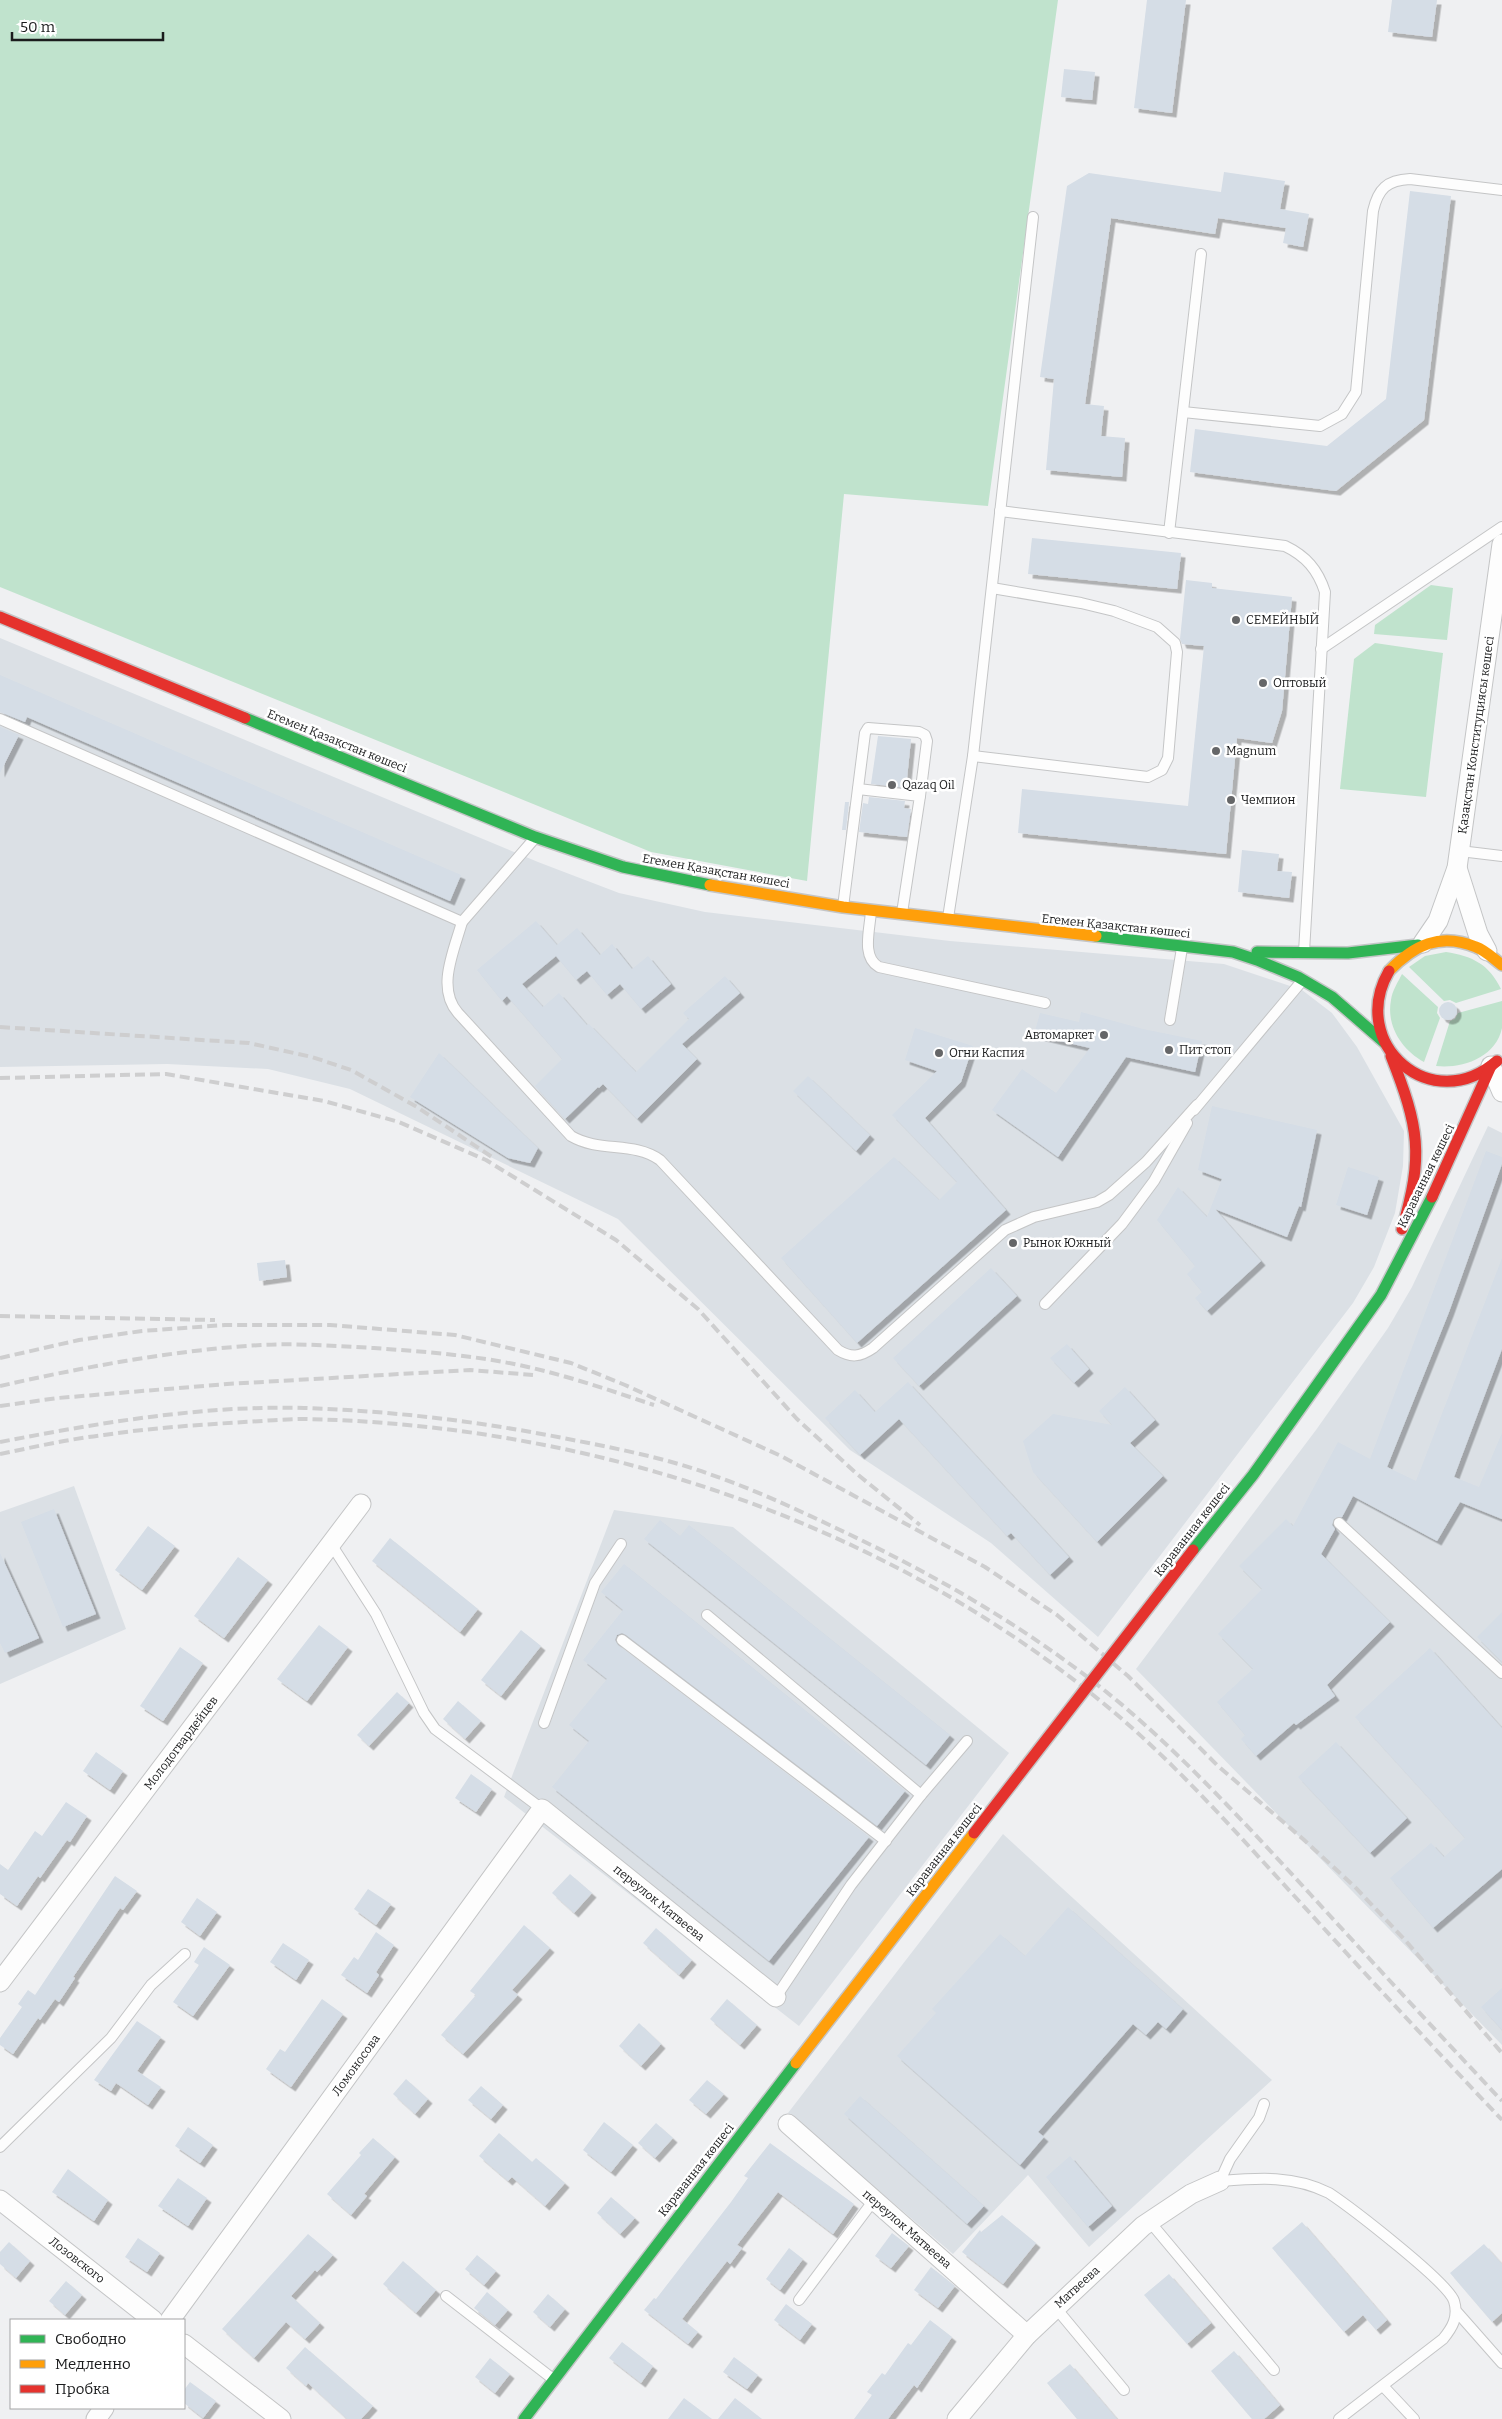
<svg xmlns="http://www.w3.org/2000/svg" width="1502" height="2419" font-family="Bitter,serif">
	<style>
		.built { fill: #dbe0e5 }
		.green { fill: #c0e3cd }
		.building { fill: #d5dde6; filter: url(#shadow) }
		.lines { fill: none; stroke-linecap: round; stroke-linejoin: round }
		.lane-casing { stroke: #c4c5c6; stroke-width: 12 }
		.street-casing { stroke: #c4c5c6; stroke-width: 21 }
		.fast-casing { stroke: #c4c5c6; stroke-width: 14 }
		.slow-casing { stroke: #c4c5c6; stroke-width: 14 }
		.jam-casing { stroke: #c4c5c6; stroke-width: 14 }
		.lane { stroke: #fdfdfd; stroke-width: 10 }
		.street { stroke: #fdfdfd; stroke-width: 19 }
		.fast { stroke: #30b455; stroke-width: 11 }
		.slow { stroke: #ff9f0a; stroke-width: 11 }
		.jam { stroke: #e5322d; stroke-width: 11 }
		.rail { stroke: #cececf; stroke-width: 4; stroke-dasharray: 10 5; stroke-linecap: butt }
		.jam-bridge-casing { stroke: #c4c5c6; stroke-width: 14; stroke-linecap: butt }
		.jam-bridge { stroke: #e5322d; stroke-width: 11 }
		.poi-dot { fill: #656668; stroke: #fff; stroke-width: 2 }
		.labels { text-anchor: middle; stroke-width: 5; stroke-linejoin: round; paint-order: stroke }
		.poi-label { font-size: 12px; fill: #1b1c1d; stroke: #fff; text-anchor: start }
		.street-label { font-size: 12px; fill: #1b1c1d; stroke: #fff }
	</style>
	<defs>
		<filter id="shadow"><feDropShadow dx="4.5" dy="4.5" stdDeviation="0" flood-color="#0004"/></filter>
	</defs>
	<rect width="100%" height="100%" fill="#eff0f2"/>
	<g class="built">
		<path d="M0,638L538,862L619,893L705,912L950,941L1224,964L1302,990L1332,1013L1357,1047L1404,1131L1403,1166L1395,1213L1374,1267L1353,1303L1098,1637L991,1543L850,1450L618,1219L350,1089L268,1069L167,1064L0,1067Z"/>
		<path d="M1488,1126L1502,1133V2045L1136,1669L1316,1430L1388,1328L1412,1287Z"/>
		<path d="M74,1486L126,1629L0,1684V1512Z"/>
		<path d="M614,1510L733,1527L1009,1753L799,2026L504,1797Z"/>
		<path d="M1003,1834L1272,2080L1089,2247L1028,2175L953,2254L788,2113Z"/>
	</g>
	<g class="green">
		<path d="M0,0H1058L988,506L844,494L807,881L651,852L0,587Z"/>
		<path d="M1431,585L1453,588L1447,640L1374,634L1375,625Z"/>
		<path d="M1375,643L1443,653L1426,797L1340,789L1354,659Z"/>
		<path d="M1446,952C1472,956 1489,964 1501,989L1456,1003L1450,1000L1444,1001L1409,967L1425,956Z"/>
		<path d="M1402,974L1438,1007L1437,1013L1440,1018L1424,1062C1402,1050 1386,1026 1391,1000C1392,991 1398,982 1402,974Z"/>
		<path d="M1502,1001C1502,1009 1502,1020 1502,1028C1496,1058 1461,1069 1436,1066L1450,1021L1455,1019L1458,1013Z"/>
	</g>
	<g class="building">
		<path d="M1147,0H1186L1172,113L1134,108Z"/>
		<path d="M1392,0H1437L1432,37L1388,32Z"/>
		<path d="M1064,69L1095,72L1092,100L1061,97Z"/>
		<path d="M1224,172L1285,181L1280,209L1309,214L1303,247L1283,243L1286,228L1218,218L1215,234L1111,218L1085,404L1104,406L1101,436L1125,438L1122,477L1046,470L1054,379L1040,377L1067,186L1089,173L1221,192Z"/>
		<path d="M1410,191L1451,196L1424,420L1336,491L1190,472L1195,429L1327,446L1386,399Z"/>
		<path d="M1032,538L1181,553L1177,589L1028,574Z"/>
		<path d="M1186,580L1212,583V588L1292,597L1282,711L1272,743L1237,738L1226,854L1018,833L1022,789L1188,806L1204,646L1182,644L1180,639Z"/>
		<path d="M0,675L461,875L450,901L27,717L25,722L0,712Z"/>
		<path d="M0,727L19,735L0,773Z"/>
		<path d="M878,736L911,739L906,788L871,784Z"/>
		<path d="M869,797L905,801L904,808L911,809L907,837L859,832L863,803L868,804Z"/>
		<path d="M845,802H849L846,830H842Z"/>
		<path d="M1242,850L1279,854L1277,871L1292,872L1289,898L1238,892Z"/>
		<path d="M536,921L557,945L577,928L600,955L612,944L632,969L648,956L671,984L641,1009L620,984L607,995L587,971L576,980L556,956L522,984L543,1007L559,993L587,1025L589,1024L636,1072L689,1019L683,1013L725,976L740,993L682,1044L697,1059L637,1119L603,1084L599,1088L598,1087L565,1119L535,1086L562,1059L507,996L502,1001L477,970Z"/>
		<circle cx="1448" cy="1011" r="9"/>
		<path d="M1081,1012L1143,1029L1202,1041L1195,1072L1126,1057L1058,1157L992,1110L1022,1069L1056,1093L1090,1048L1034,1035L1040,1013L1079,1022Z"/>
		<path d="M915,1028L973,1046L961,1082L925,1118L1006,1210L857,1343L781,1258L894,1157L939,1200L957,1182L892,1115L937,1071L905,1060Z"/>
		<path d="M439,1053L538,1148L530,1163L508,1158L410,1097Z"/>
		<path d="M808,1076L870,1135L856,1151L793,1091Z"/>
		<path d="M1212,1106L1317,1130L1301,1207L1299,1206L1287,1237L1215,1209L1261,1261L1207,1311L1195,1298L1202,1292L1187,1274L1195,1266L1157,1220L1178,1187L1207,1217L1222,1179L1198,1170Z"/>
		<path d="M1486,1151L1502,1157V1164L1449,1312L1387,1467L1416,1481L1502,1258V1349L1454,1477L1479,1487L1502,1433V1519L1460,1502L1437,1541L1353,1496L1342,1517L1334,1519L1332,1525L1335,1529L1321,1554L1390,1622L1327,1685L1335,1696L1296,1725L1294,1723L1256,1756L1241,1739L1245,1735L1217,1702L1253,1669L1218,1634L1262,1589L1239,1566L1286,1519L1293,1526L1338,1442L1370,1459Z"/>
		<path d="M1348,1167L1379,1177L1367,1215L1336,1205Z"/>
		<path d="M285,1260L287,1277L259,1281L257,1263Z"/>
		<path d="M991,1268L1017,1296L919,1386L893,1358Z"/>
		<path d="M1067,1344L1089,1369L1074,1383L1050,1358Z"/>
		<path d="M908,1382L1069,1557L1050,1575L1011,1533L1007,1536L899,1419L860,1455L825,1418L855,1390L875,1412Z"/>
		<path d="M1125,1387L1155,1420L1130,1443L1163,1476L1097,1542L1033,1472L1023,1441L1053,1414L1112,1425L1099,1411Z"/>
		<path d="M54,1509L96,1614L63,1627L21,1522Z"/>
		<path d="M660,1520L680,1536L689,1525L950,1735L926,1765L644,1539Z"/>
		<path d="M148,1526L175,1546L142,1590L115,1570Z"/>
		<path d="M390,1538L478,1609L460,1632L372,1561Z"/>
		<path d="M0,1553L39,1638L5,1653L0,1643Z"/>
		<path d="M238,1557L268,1580L224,1638L194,1616Z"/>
		<path d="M624,1564L905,1791L877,1826L626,1635L622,1633L617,1635L615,1640L618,1645L869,1837L769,1961L552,1787L589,1741L569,1725L607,1679L583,1660L623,1610L601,1592Z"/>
		<path d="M1502,1612V1662L1477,1637Z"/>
		<path d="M319,1625L348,1647L307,1701L277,1679Z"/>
		<path d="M521,1630L541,1646L501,1696L481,1680Z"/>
		<path d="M180,1647L203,1663L163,1721L140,1706Z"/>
		<path d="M1430,1648L1502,1728V1869L1433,1928L1390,1878L1431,1843L1444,1857L1465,1838L1355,1717Z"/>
		<path d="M397,1692L409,1703L369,1746L357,1735Z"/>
		<path d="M458,1701L481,1721L465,1739L443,1719Z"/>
		<path d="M1336,1742L1407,1818L1370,1853L1298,1777Z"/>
		<path d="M96,1752L123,1771L110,1790L83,1771Z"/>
		<path d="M471,1774L492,1789L476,1812L455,1798Z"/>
		<path d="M66,1802L87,1816L70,1842L67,1840L40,1878L38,1876L17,1906L0,1894V1864L8,1870L35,1831L42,1836Z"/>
		<path d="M570,1874L592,1893L574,1913L552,1893Z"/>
		<path d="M115,1876L137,1891L123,1910L120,1908L73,1977L75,1978L59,2002L55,1999L40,2020L38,2018L13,2054L0,2045V2038L22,2007L18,2004L28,1990L35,1995Z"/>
		<path d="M368,1889L391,1904L376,1925L354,1909Z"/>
		<path d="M197,1898L217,1912L200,1936L181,1922Z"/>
		<path d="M1068,1907L1183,2009L1166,2029L1158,2022L1146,2035L1133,2024L1038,2132L1044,2137L1020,2165L897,2056L936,2013L932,2009L1000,1934L1025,1956Z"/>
		<path d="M524,1925L550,1948L512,1990L518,1995L463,2054L441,2035L476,1995L470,1991Z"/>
		<path d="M656,1928L692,1960L679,1975L643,1943Z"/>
		<path d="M376,1932L394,1945L376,1972L379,1975L367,1993L341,1975L354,1957L358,1960Z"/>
		<path d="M283,1943L309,1960L296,1980L270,1962Z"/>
		<path d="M204,1947L230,1965L193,2016L173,2002L199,1965L194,1962Z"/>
		<path d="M1502,1988V2030L1481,2007Z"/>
		<path d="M322,1999L343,2014L291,2087L266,2069L280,2049L285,2052Z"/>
		<path d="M727,1999L757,2025L740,2045L710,2019Z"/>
		<path d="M137,2021L161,2037L137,2071L161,2087L148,2105L116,2083L111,2091L94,2080Z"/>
		<path d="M639,2023L661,2044L641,2066L619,2046Z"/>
		<path d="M406,2079L428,2099L415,2114L393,2094Z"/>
		<path d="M707,2080L724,2094L706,2114L689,2100Z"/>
		<path d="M481,2086L503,2105L491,2119L468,2100Z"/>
		<path d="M860,2096L984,2206L967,2224L844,2114Z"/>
		<path d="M604,2122L633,2145L611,2172L583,2150Z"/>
		<path d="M656,2123L673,2138L655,2158L638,2143Z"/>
		<path d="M188,2127L213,2145L200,2163L175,2146Z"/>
		<path d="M499,2133L532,2162L536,2158L565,2183L545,2206L512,2177L508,2181L479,2156Z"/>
		<path d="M373,2138L395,2157L364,2194L367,2196L351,2215L327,2194L361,2155L359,2153Z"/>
		<path d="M770,2143L854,2204L833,2234L778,2192L737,2245L742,2248L730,2264L727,2261L682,2319L698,2332L688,2344L644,2310L654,2298L656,2299L731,2202L748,2178L744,2176Z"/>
		<path d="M1070,2156L1112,2206L1088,2227L1046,2177Z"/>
		<path d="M68,2169L108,2200L94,2221L52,2192Z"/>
		<path d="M178,2178L207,2198L188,2226L158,2206Z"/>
		<path d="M611,2197L635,2218L620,2234L597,2213Z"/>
		<path d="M1002,2215L1036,2243L1003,2284L962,2252L980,2230L981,2232Z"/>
		<path d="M1302,2222L1387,2320L1376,2330L1363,2315L1344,2332L1272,2248Z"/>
		<path d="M892,2233L909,2246L891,2268L875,2256Z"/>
		<path d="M308,2234L333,2255L317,2272L315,2270L291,2296L320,2323L305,2339L286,2322L254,2358L222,2329Z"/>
		<path d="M138,2238L160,2253L147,2272L125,2257Z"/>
		<path d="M9,2242L30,2261L16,2278L0,2264V2252Z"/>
		<path d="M1484,2244L1502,2264V2313L1492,2322L1450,2273Z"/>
		<path d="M789,2248L803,2259L780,2290L766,2279Z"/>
		<path d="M477,2255L496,2271L484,2285L465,2269Z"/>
		<path d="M403,2261L436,2290L416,2313L383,2284Z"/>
		<path d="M931,2267L955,2286L938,2308L914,2290Z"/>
		<path d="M1169,2274L1211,2323L1187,2344L1144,2295Z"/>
		<path d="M66,2281L82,2295L65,2315L49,2301Z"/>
		<path d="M487,2292L508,2310L495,2325L474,2308Z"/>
		<path d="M548,2294L565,2309L550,2327L533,2312Z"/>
		<path d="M786,2304L812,2324L800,2340L774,2320Z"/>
		<path d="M930,2320L952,2337L917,2388L914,2385L888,2419H854L872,2395L867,2392L882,2373L885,2375L908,2343L911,2345Z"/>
		<path d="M622,2342L653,2366L641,2383L609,2358Z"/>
		<path d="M305,2347L373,2406L361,2419H347L308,2383L306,2386L286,2368Z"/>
		<path d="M1234,2351L1280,2405L1264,2419H1252L1211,2371Z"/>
		<path d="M734,2357L758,2375L747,2389L723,2372Z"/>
		<path d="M490,2358L510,2374L495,2393L475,2377Z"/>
		<path d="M1070,2364L1117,2419H1077L1047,2383Z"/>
		<path d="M190,2382L216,2401L203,2418L184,2403V2390Z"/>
		<path d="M684,2398L712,2419H668Z"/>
		<path d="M735,2398L762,2419H718Z"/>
	</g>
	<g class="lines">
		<defs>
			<g id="lane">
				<path d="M1183,412L1320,426L1342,414L1356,392L1373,211C1378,189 1387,180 1410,179L1502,190"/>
				<path d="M1000,511L1285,546C1306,556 1318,570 1325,592L1304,952"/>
				<path d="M1169,533L1201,254"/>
				<path d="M1321,649L1502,527"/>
				<path d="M0,719L462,922L535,838"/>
				<path d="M973,756L1148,777L1162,770L1168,758L1177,652L1175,643L1157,627L1114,611L1081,603L992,588"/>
				<path d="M858,789L920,796L902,913"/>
				<path d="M1460,851L1502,856"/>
				<path d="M843,907L865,733L868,728L919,732L925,735L927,741L920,796"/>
				<path d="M871,911C870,929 861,957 879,967L1045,1003"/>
				<path d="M948,918L973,756L1033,217"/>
				<path d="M462,922C454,951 436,988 458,1013L571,1136C600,1153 633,1141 660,1160L838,1350C851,1358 860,1357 873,1348L1005,1230L1034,1217L1097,1202L1109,1195L1146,1162L1197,1105"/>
				<path d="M1170,1020L1182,948"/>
				<path d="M1194,1110L1302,981"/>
				<path d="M1045,1304L1122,1224L1154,1181L1187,1123"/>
				<path d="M1339,1523L1502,1673"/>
				<path d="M331,1544L376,1614L424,1713L435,1729L542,1809"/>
				<path d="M707,1615L921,1795"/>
				<path d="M622,1640L886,1841"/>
				<path d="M544,1723L595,1583L621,1544"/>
				<path d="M776,1997L851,1885L921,1795L967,1741"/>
				<path d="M1264,2104L1259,2118L1230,2159L1220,2181C1258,2178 1294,2175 1329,2193C1350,2207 1448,2282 1454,2301C1459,2317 1452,2328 1443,2339L1339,2419"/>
				<path d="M0,2147L111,2038L151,1985L185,1954"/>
				<path d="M1150,2222L1274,2370"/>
				<path d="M446,2296L553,2379"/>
				<path d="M799,2300L874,2200"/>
				<path d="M1055,2307L1124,2390"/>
				<path d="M1457,2312L1502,2363"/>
				<path d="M1383,2386L1414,2419"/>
			</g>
			<g id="street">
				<path d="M1457,868L1478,934L1487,951"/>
				<path d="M1423,943L1438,921L1457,868L1502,544"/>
				<path d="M1491,1066L1502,1092"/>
				<path d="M0,1982L361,1504"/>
				<path d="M788,2124L1027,2335"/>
				<path d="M0,2200L153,2320"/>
				<path d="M170,2320L542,1809L776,1997"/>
				<path d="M184,2344L281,2419"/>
				<path d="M96,2419L104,2408"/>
				<path d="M957,2419L1027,2335L1143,2226L1191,2194L1220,2181"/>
			</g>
			<g id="fast">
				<path d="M245,718L535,837L623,867L710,885"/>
				<path d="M1096,936L1233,952L1257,960L1298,977L1332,997L1385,1043"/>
				<path d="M1257,952L1348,953L1418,945"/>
				<path d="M1193,1550L1253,1475L1381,1295L1432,1197"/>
				<path d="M524,2419L796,2063"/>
			</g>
			<g id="slow">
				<path d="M710,885L843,907L1096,936"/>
				<path d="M1389,971C1414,945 1440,932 1476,947C1485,950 1494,959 1502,965"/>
				<path d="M796,2063L974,1833"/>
			</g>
			<g id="jam">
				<path d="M0,617L245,718"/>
				<path d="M1389,971C1347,1044 1432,1118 1497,1061"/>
				<path d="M1391,1056C1419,1127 1424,1155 1402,1229"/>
				<path d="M1432,1197L1491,1066"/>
			</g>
		</defs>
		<use href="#lane" class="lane-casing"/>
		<use href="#street" class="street-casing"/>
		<use href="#fast" class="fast-casing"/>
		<use href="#slow" class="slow-casing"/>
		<use href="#jam" class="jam-casing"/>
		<use href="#lane" class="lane"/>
		<use href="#street" class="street"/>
		<use href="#fast" class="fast"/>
		<use href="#slow" class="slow"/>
		<use href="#jam" class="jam"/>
		<g class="rail">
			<path d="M0,1027L249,1043L312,1057L351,1070L417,1107L492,1157"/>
			<path d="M0,1078L166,1074L324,1101L399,1122L486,1160L616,1240L698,1309L797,1419L857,1474L920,1525"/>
			<path d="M0,1316L215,1320"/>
			<path d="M0,1358L79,1340L142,1331L225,1325H330L455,1335L571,1363L625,1385L781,1456L985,1567L1057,1615L1128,1676L1218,1766L1303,1839L1355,1887L1405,1940L1501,2052"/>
			<path d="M0,1386C84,1367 175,1350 261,1345C298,1343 336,1346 374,1348C415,1351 457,1354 498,1361C551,1370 603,1388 654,1405"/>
			<path d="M0,1406L58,1398L227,1384L470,1370L533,1375"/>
			<path d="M0,1442C98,1423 204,1405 304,1408C395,1411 484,1422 573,1440C619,1449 665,1458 709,1474C753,1489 796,1509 838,1529C940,1577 1040,1635 1127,1709C1193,1766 1252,1831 1311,1895C1374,1964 1438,2033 1502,2101"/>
			<path d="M0,1454C34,1447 69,1439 104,1435C150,1428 197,1425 244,1422C264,1421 285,1419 305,1419C596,1425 891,1524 1115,1713C1182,1770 1240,1837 1299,1901C1366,1975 1434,2048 1502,2120"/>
		</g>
		<defs>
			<path id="jam-bridge" d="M974,1833L1193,1550"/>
		</defs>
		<use href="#jam-bridge" class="jam-bridge-casing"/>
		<use href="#jam-bridge" class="jam-bridge"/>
	</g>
	<g class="poi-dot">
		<circle cx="1236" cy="620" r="5"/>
		<circle cx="1263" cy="683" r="5"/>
		<circle cx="1216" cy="751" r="5"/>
		<circle cx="892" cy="785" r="5"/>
		<circle cx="1231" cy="800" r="5"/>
		<circle cx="1104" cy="1035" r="5"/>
		<circle cx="1169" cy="1050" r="5"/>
		<circle cx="939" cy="1053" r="5"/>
		<circle cx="1013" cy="1243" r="5"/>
	</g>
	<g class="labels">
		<g class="poi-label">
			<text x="1246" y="624">СЕМЕЙНЫЙ</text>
			<text x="1273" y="687">Оптовый</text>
			<text x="1226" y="755">Magnum</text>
			<text x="902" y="789">Qazaq Oil</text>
			<text x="1241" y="804">Чемпион</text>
			<text x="1094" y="1039" text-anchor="end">Автомаркет</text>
			<text x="1179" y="1054">Пит стоп</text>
			<text x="949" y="1057">Огни Каспия</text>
			<text x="1023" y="1247">Рынок Южный</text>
		</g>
		<g class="street-label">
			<text transform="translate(1476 735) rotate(-82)" y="4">Қазақстан Конституциясы көшесі</text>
			<text transform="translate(337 741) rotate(22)" y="4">Егемен Қазақстан көшесі</text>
			<text transform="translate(716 871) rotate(10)" y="4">Егемен Қазақстан көшесі</text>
			<text transform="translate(1116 926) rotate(6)" y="4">Егемен Қазақстан көшесі</text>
			<text transform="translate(1426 1176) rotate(-64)" y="4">Караванная көшесі</text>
			<text transform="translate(1192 1530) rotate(-52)" y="4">Караванная көшесі</text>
			<text transform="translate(181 1743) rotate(-53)" y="4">Молодогвардейцев</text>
			<text transform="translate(944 1850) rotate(-52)" y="4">Караванная көшесі</text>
			<text transform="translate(659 1903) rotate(39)" y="4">переулок Матвеева</text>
			<text transform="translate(356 2065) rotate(-54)" y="4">Ломоносова</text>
			<text transform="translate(696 2170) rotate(-52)" y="4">Караванная көшесі</text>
			<text transform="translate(907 2229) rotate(41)" y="4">переулок Матвеева</text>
			<text transform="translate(77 2260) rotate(38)" y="4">Лозовского</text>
			<text transform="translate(1077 2287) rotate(-42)" y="4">Матвеева</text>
		</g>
	</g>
	<rect x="10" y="2319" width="175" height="90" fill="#ffffff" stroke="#a4a4a5"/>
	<rect x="20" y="2335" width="25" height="8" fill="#30b455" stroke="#a4a4a5"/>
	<text x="55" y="2344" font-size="15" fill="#1b1c1d">Свободно</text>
	<rect x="20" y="2360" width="25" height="8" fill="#ff9f0a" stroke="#a4a4a5"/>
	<text x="55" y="2369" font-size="15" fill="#1b1c1d">Медленно</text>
	<rect x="20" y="2385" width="25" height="8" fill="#e5322d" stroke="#a4a4a5"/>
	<text x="55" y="2394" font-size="15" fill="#1b1c1d">Пробка</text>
	<path d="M12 32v8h151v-8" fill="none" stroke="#1b1c1d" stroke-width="2.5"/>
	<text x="20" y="32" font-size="15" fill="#1b1c1d" stroke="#ffffff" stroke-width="4" paint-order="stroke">50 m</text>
</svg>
